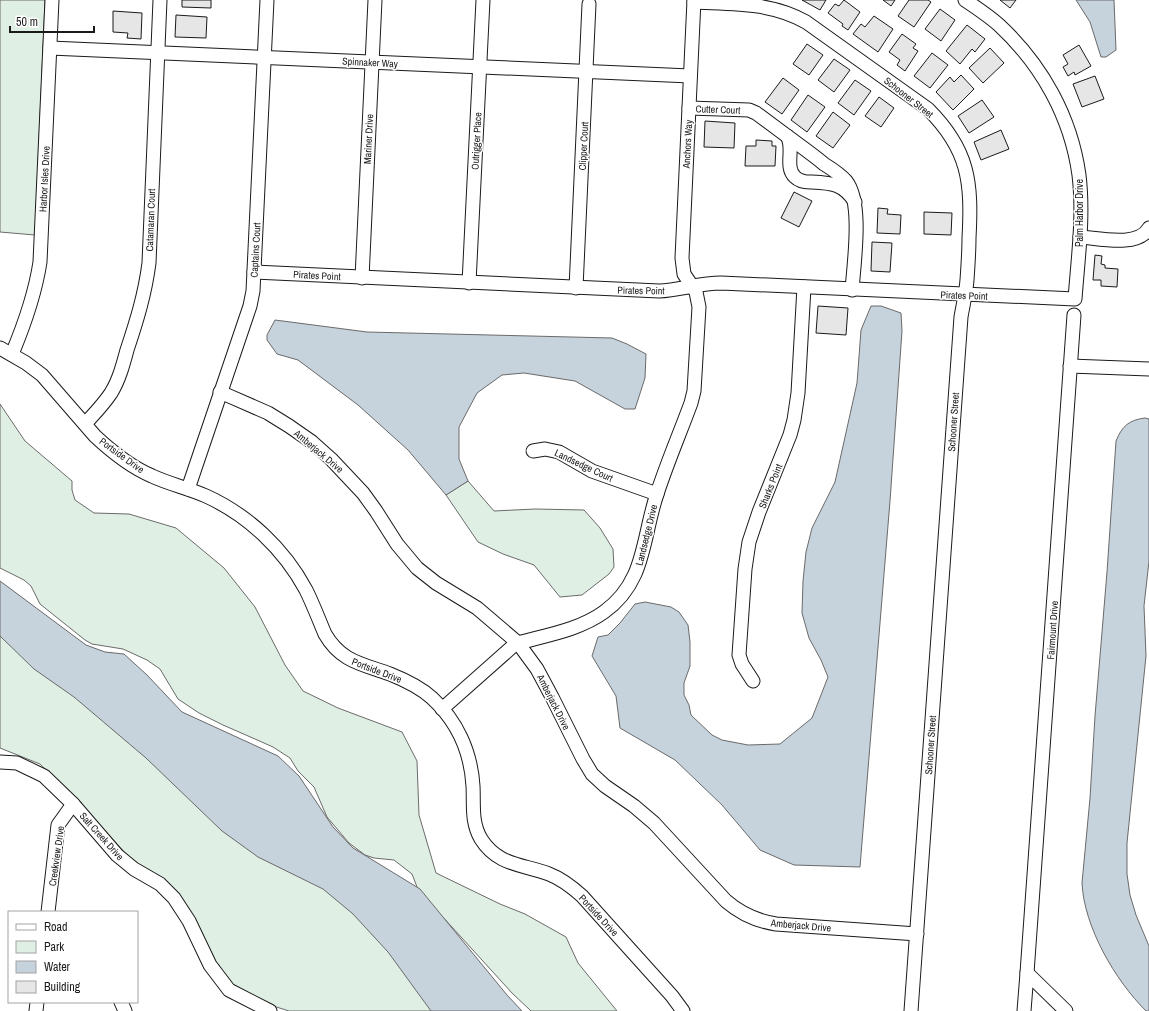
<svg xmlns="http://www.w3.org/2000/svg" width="1149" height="1011" font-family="'Archivo Narrow',sans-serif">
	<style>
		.green { fill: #e0efe3; stroke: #6a6a6a }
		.water { fill: #c6d2dc; stroke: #6a6a6a }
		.building { fill: #e6e6e6; stroke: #1a1a1a }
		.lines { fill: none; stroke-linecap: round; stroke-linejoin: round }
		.minor-casing { stroke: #1a1a1a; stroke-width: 15 }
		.minor { stroke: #fff; stroke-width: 13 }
		.labels { text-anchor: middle; stroke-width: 3; stroke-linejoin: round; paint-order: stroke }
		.street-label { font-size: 10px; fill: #1a1a1a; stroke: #fff }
	</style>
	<rect width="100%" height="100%" fill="#fff"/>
	<g class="green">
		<path d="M0,0H45L35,235L0,232Z"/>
		<path d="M0,404L25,441L72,481V490L75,500L94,513L129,514L176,528L224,568L255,607L285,665L303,691L338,708L402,732L417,761L419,815L436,873L500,904L525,914L566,937L578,963L617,1011H531L512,993L441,915L422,900L412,874L394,860L374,858L365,855L349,843L327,817L314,787L298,771L290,758L273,747L255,739L223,725L199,713L178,699L160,669L147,660L123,649L92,644L85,640L40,604L31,586L24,580L0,568Z"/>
		<path d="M468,481L494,511L535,509L584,510L600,528L613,549L614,567L609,574L582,595L560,597L534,565L503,554L478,542L446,495Z"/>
		<path d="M0,632L348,899L444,1011H289L267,1004L234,986L216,962L195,919L138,865L127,855L81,804L82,803L78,800L40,764L0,748Z"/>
	</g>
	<g class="water">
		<path d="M1076,0H1114L1116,50L1106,57H1101L1090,22Z"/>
		<path d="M871,306H881L901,313L902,331L890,501L860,867L794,865L760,850L722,805L675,760L620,728L616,696L592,656L598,637L608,635L620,623L635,604L645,602L671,607L679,612L688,625L690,642V666L684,683V695L689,705L691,715L712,735L722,740L748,745L780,744L812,718L828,677L821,660L809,638L802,613L803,581L806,552L812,528L835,482L857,383L861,330Z"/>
		<path d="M275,320L367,332L612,338L627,344L646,354L645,378L635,409H625L575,381L524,373L502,375L477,393L459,427V459L468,481L446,495L408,450L358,405L298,360L277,354L267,340V335Z"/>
		<path d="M1145,418L1149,419V561L1144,606L1146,656L1127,843V874L1130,895L1136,915L1149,946V1011H1146C1115,980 1084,927 1082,883L1090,798L1095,716L1107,572L1116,441C1122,426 1129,420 1145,418Z"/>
		<path d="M0,581L86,645L105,652L124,654L147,675L182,712L278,756L299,776L333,827L353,848L420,889L507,995L522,1011H431L388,952L353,914L323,889L258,857L222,831L146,758L74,697L34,669L0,636Z"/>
	</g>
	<g class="building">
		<path d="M182,0H211V8L182,7Z"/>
		<path d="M802,0H826L820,10Z"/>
		<path d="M844,0L860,12L848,30L842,26L843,24L828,13L835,4L839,6Z"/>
		<path d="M883,0H895L891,6Z"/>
		<path d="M909,0H928L931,2L914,27L898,16Z"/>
		<path d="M1000,0H1016L1010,8Z"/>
		<path d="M940,9L955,20L941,41L925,29Z"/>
		<path d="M113,11L142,13L141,39L127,38L128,33L113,32Z"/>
		<path d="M176,15L207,17L206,38L175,37Z"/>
		<path d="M874,16L893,29L878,52L853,34L861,24L865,27Z"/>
		<path d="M967,25L985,39L975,52L972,49L960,64L946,51Z"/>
		<path d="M902,34L916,44L913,48L918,51L905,71L897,65L900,60L889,52Z"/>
		<path d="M807,44L823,55L809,75L793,64Z"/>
		<path d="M1079,45L1091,66L1075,75L1074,72L1068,76L1063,67L1068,64L1063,55Z"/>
		<path d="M990,48L1004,63L983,83L969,68Z"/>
		<path d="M932,53L948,65L930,88L914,76Z"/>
		<path d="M834,59L850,70L834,92L818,80Z"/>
		<path d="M961,75L974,89L953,110L936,92L950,77L954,82Z"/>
		<path d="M1095,76L1104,99L1082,107L1073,84Z"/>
		<path d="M783,78L799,90L782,114L765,102Z"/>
		<path d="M855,80L871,91L854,115L838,103Z"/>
		<path d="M808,95L825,107L807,132L791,120Z"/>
		<path d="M879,97L894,108L881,127L865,116Z"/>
		<path d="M982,100L994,117L969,133L958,116Z"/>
		<path d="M833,112L850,125L833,148L816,136Z"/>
		<path d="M705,121L735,123L734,148L704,147Z"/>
		<path d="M1001,130L1009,149L981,160L974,142Z"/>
		<path d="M756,140L772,141V146H776L775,166H745L746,146H756Z"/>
		<path d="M794,192L812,201L799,227L781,218Z"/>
		<path d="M878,208L888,209L887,214L901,215L900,234L877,233Z"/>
		<path d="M924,212L952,213L951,235L924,234Z"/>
		<path d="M872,242L892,243L890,272L871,271Z"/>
		<path d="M1095,255L1102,256L1101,264L1105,265V268L1118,269L1117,287L1101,286V280H1093Z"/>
		<path d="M818,306L848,308L846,335L816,333Z"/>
	</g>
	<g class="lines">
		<defs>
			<g id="minor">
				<path d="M694,2C733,4 771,2 806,22L928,109C969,150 972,182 969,238C969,252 968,266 967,280C966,293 963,305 961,317L911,1011"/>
				<path d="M50,48L690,76"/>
				<path d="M689,108L749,110L756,113L787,136C795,148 784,167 795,177C799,181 805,182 810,182C831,183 843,183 855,202"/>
				<path d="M787,136C799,145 812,154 824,164C832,169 840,174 846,181C863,202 854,262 852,290"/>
				<path d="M1080,237C1098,238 1138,248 1149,228"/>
				<path d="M254,272L659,291C680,290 700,283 721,283L1075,299C1078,258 1084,216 1079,175C1071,117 1042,65 999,25C989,16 977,8 965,0"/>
				<path d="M362,278L375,0"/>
				<path d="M469,283L483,0"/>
				<path d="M576,288L589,4"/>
				<path d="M0,348L26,363L42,375L95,436C111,451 131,467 152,476C169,484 188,488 206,496C248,515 284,549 306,590C313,604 319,620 325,634C341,662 363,664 390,674C405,680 420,687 432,698C457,721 471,752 473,786C474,805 471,822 481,839C498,866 523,864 549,874C562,879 572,887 582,896L672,996L683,1011"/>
				<path d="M12,354C25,323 35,295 40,262L52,0"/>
				<path d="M1070,366L1149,369"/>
				<path d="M220,392L268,413L289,426L312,442L331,459L363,493L376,511L397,544L417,568L436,583L477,608L518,643L537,669L552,697L583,759L592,774L605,786L634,806L654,823L726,901C741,914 757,921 776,924L917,934"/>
				<path d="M85,424C94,414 103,405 111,393C119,380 123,365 127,350C137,320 145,294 149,263L160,0"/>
				<path d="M533,451L545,449L559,452L592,471L657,494"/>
				<path d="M188,489L250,306L253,291L267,0"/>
				<path d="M753,681L742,664L739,655L745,569L749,542L759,512L790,435L794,420L798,393L804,287"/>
				<path d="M442,709L513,646L518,643C547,635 579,630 604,612C646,582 642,538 657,494C667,463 680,433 691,403L694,391L699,307L696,292L684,274L682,258L694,0"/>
				<path d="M0,762L17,763L44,776L73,804L117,855L134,869L160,884L174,898L189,921L210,965L229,990L270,1011"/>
				<path d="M48,912L58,825L73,804"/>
				<path d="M1027,973L1074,315"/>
				<path d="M121,1002L125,1011"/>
				<path d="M36,1011L37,1002"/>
				<path d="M1024,1011L1027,973L1066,1011"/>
			</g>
		</defs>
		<use href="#minor" class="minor-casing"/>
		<use href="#minor" class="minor"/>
	</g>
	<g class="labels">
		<g class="street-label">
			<text transform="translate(370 62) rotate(3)" y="4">Spinnaker Way</text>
			<text transform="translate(909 97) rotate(38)" y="4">Schooner Street</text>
			<text transform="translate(718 109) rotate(2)" y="4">Cutter Court</text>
			<text transform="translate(368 139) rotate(-87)" y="4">Mariner Drive</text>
			<text transform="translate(476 141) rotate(-87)" y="4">Outrigger Place</text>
			<text transform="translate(687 144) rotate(-87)" y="4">Anchors Way</text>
			<text transform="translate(583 146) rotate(-87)" y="4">Clipper Court</text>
			<text transform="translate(44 179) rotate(-87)" y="4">Harbor Isles Drive</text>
			<text transform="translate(1079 213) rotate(-90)" y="4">Palm Harbor Drive</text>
			<text transform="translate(150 220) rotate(-88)" y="4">Catamaran Court</text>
			<text transform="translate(255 250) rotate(-87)" y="4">Captains Court</text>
			<text transform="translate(317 275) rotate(3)" y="4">Pirates Point</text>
			<text transform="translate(641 290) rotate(1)" y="4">Pirates Point</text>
			<text transform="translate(964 295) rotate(2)" y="4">Pirates Point</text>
			<text transform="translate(953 422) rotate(-86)" y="4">Schooner Street</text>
			<text transform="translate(319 451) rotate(40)" y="4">Amberjack Drive</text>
			<text transform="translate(122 455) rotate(36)" y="4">Portside Drive</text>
			<text transform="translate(584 465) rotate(25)" y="4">Landsedge Court</text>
			<text transform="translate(770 486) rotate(-68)" y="4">Sharks Point</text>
			<text transform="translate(646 535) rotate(-76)" y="4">Landsedge Drive</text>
			<text transform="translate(1052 630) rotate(-86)" y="4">Fairmount Drive</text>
			<text transform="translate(377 670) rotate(21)" y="4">Portside Drive</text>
			<text transform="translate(554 702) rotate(63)" y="4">Amberjack Drive</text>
			<text transform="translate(930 745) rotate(-86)" y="4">Schooner Street</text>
			<text transform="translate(102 836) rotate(48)" y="4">Salt Creek Drive</text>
			<text transform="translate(56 856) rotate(-82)" y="4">Creekview Drive</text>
			<text transform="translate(599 915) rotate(47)" y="4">Portside Drive</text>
			<text transform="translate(801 925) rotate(5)" y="4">Amberjack Drive</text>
		</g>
	</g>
	<rect x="8" y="911" width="130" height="92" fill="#ffffff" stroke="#a3a3a3"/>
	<rect x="16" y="924" width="20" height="6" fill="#ffffff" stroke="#a3a3a3"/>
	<text x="44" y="931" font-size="12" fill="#1a1a1a">Road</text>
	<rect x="16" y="941" width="20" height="12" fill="#e0efe3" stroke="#a3a3a3"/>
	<text x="44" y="951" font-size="12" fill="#1a1a1a">Park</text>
	<rect x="16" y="961" width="20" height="12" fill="#c6d2dc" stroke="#a3a3a3"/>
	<text x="44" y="971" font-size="12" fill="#1a1a1a">Water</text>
	<rect x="16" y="981" width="20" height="12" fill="#e6e6e6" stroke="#a3a3a3"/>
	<text x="44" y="991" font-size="12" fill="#1a1a1a">Building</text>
	<path d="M10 26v6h84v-6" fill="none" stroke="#1a1a1a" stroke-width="2"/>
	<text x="16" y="26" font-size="12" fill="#1a1a1a" stroke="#ffffff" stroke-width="3" paint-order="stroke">50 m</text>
</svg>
